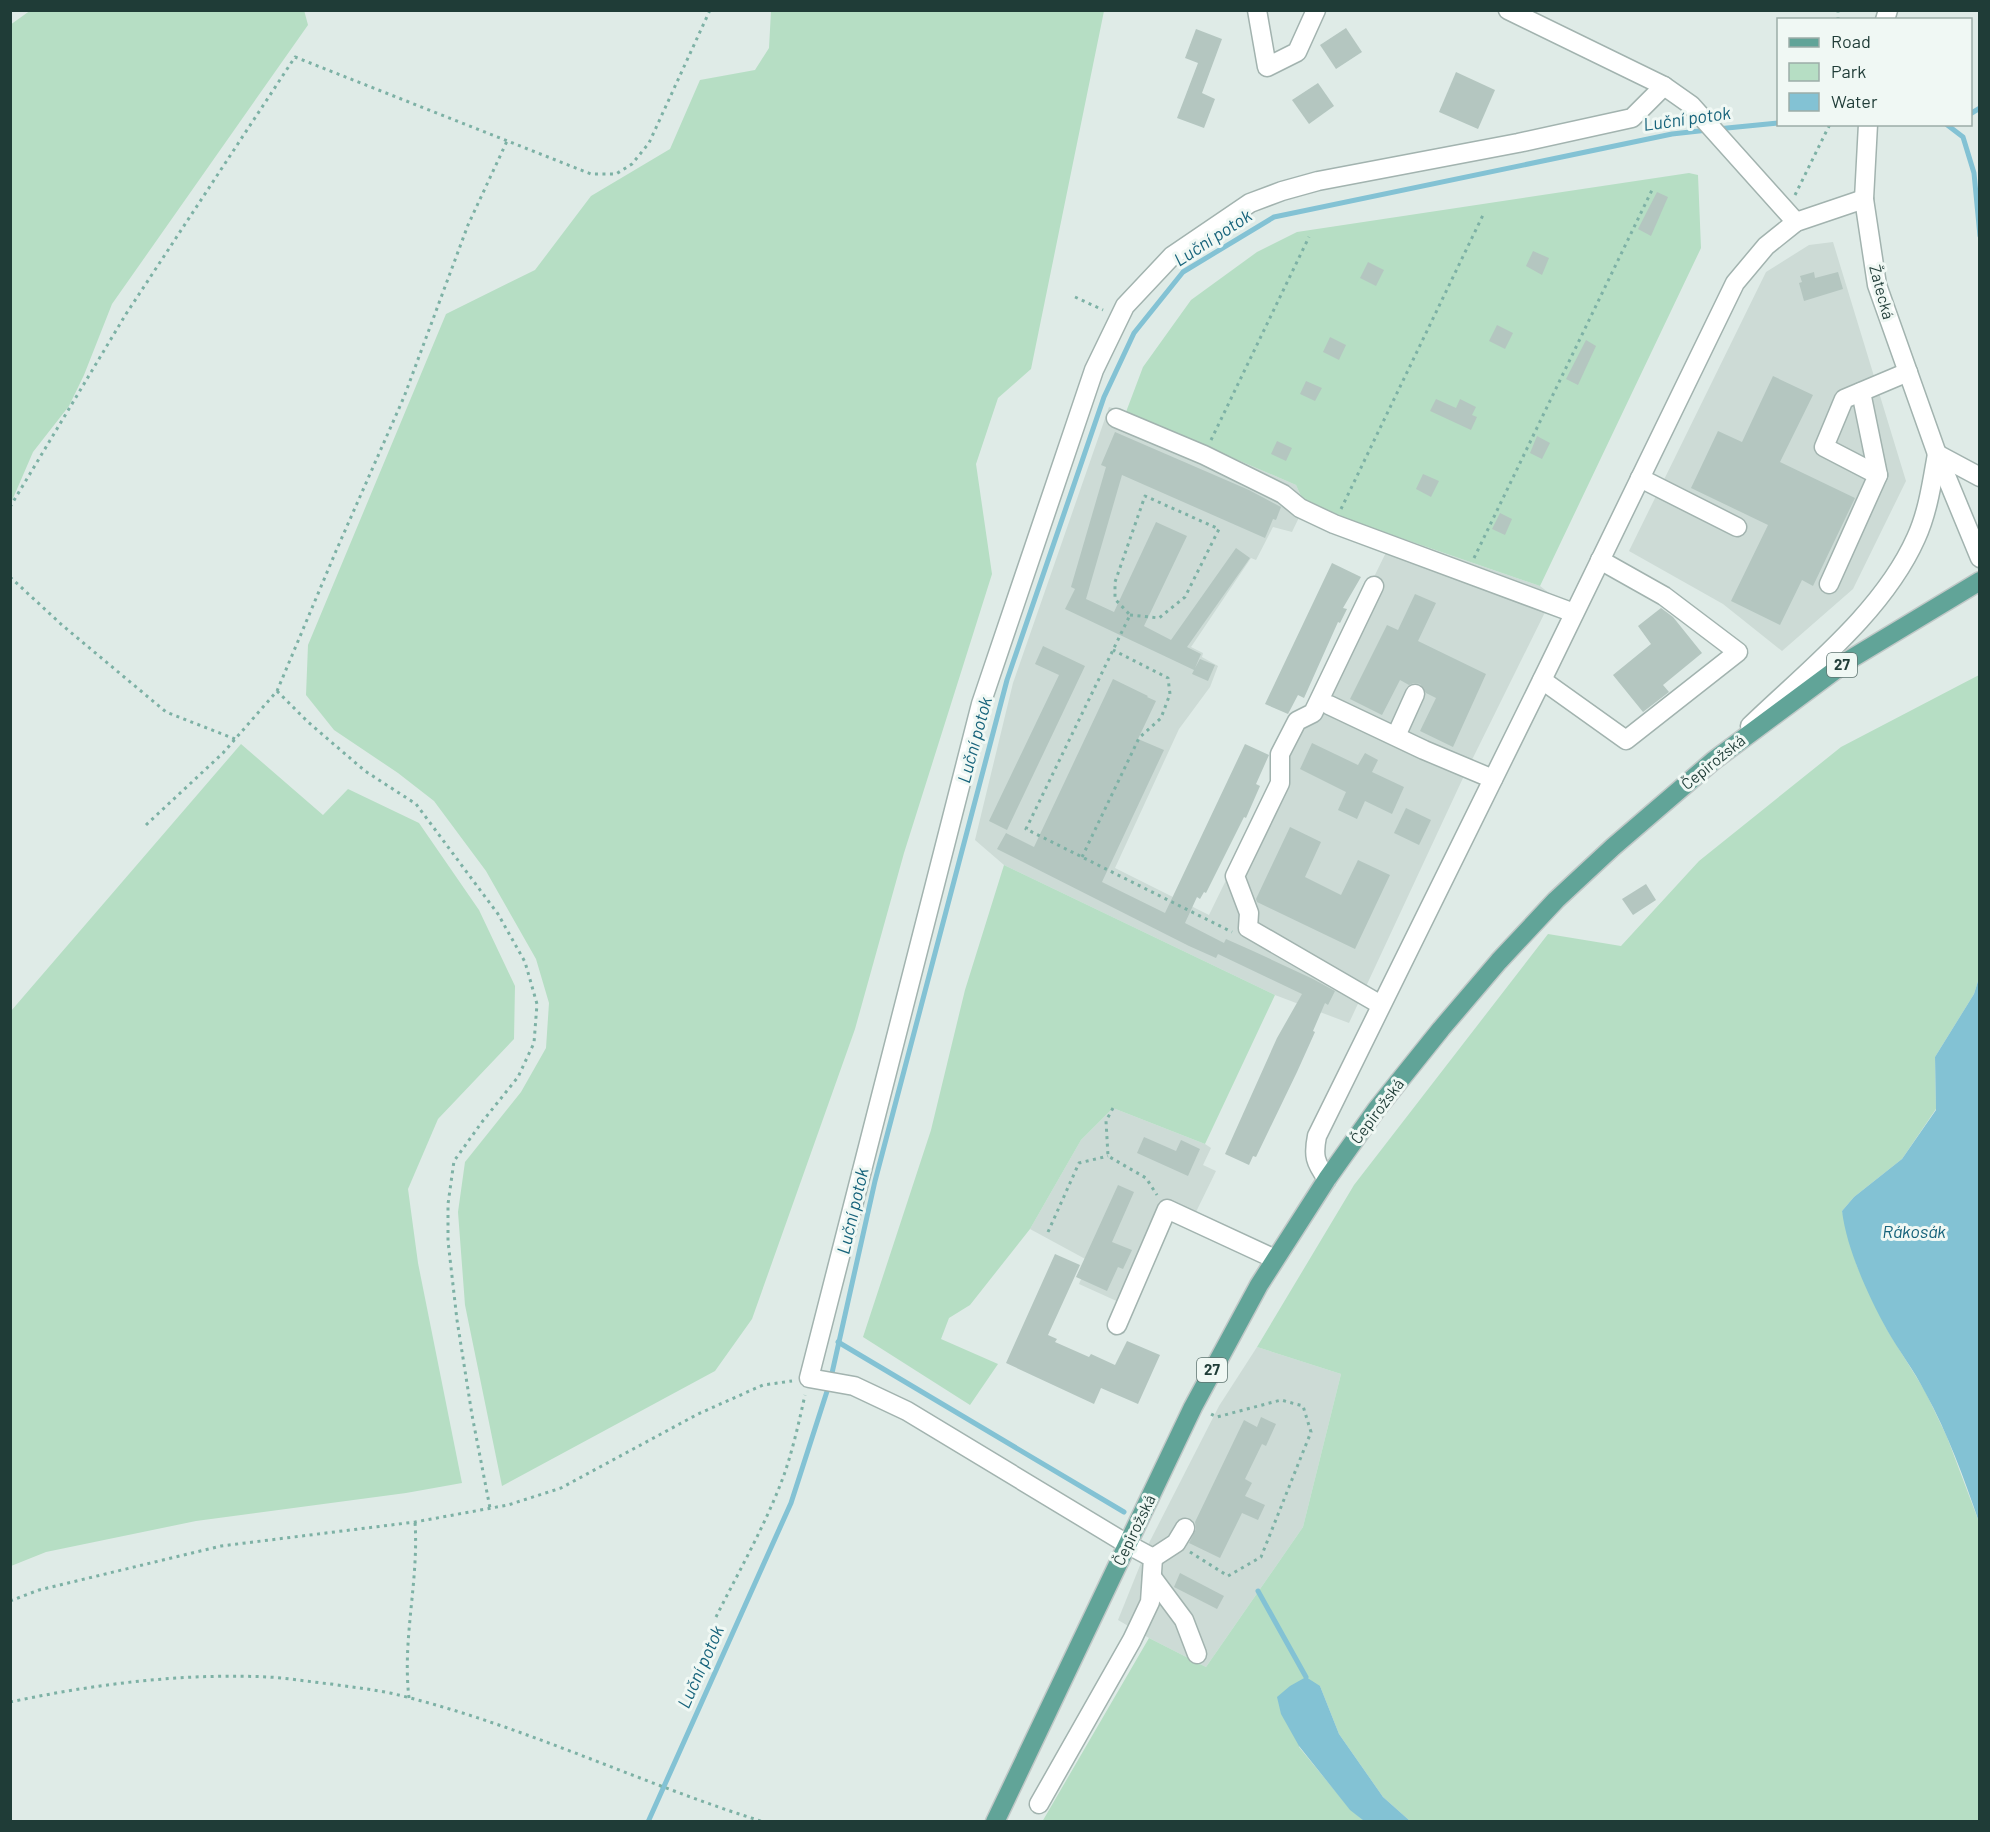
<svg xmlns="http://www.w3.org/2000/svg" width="1990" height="1832" font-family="Barlow,sans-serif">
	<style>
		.built { fill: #cddbd6 }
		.green { fill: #b6dec4 }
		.water { fill: #83c2d4 }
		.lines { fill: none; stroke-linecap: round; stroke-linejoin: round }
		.stream { stroke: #83c2d4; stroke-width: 5 }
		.building { fill: #b4c6c0 }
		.minor-casing { stroke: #a2b3af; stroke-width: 21 }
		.major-casing { stroke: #c0c8c7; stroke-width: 21 }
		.path { stroke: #7db1a5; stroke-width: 3; stroke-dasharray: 3 4.5; stroke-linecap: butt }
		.minor { stroke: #fff; stroke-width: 18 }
		.major { stroke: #61a498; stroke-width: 18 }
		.labels { text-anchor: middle; stroke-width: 6; stroke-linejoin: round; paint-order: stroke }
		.shield { fill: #f0f8f4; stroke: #5e7470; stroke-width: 1.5 }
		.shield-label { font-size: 15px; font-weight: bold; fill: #1f3c37 }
		.street-label { font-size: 16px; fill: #1f3c37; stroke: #f0f8f4 }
		.water-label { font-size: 18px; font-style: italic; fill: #16637b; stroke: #f0f8f4 }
	</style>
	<rect width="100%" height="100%" fill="#dfebe7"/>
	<g class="built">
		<path d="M1833,242L1906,481L1853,589L1782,651L1723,604L1629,551L1766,272L1809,245Z"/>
		<path d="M1109,407L1126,412L1296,485L1305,505L1292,532L1273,527L1256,560L1251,558L1191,647L1203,653L1202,657L1218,666L1210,687L1179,729L1115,868L1209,915L1394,536L1540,586L1553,596L1463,778L1349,1023L1275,995L1004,865L975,840L1013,683Z"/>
		<path d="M1113,1108L1205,1144L1211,1148L1203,1165L1216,1171L1195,1214L1179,1206L1132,1308L1079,1284L1089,1261L1030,1229L1081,1140Z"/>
		<path d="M1257,1347L1341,1374L1303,1527L1206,1667L1149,1638L1118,1620L1149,1543L1219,1406Z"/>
	</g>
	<g class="green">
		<path d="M31,10H304L308,25L112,304L84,375L69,406L33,452L11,503L10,25Z"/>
		<path d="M771,11H1104L1031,369L998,398L976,464L992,574L904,853L855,1029L752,1319L715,1371L502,1486L465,1305L458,1212L465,1162L521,1092L546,1048L549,1003L536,959L486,871L434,801L398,773L334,730L306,695L308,645L446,314L535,270L591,196L670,149L700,80L755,70L769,48Z"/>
		<path d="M1689,173L1698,175L1701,248L1540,586L1305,505L1296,485L1126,412L1143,367L1191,300L1257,252L1297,232Z"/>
		<path d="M1979,675V978L1974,994L1935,1057L1936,1109L1902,1159L1854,1197L1842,1211L1857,1266L1886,1328L1925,1391L1947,1437L1979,1522V1821H1410L1383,1797L1339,1734L1320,1686L1299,1747L1350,1809L1364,1821L1042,1822L1149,1638L1206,1667L1303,1527L1341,1374L1257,1347L1354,1185L1548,934L1621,946L1699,861L1841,747Z"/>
		<path d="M241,744L323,815L348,789L419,823L479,910L515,986L514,1039L438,1119L408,1189L418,1263L462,1483L406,1493L196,1521L46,1552L11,1566V1011Z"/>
		<path d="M1004,865L1275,995L1205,1144L1113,1108L1081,1140L1030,1229L970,1305L949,1318L941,1339L998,1364L970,1405L863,1337L931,1130L965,990Z"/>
	</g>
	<g class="water">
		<path d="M1979,978V1522C1964,1478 1948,1434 1925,1392C1914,1370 1899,1351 1887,1330C1868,1295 1847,1250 1842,1211L1854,1197L1902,1159L1936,1110L1935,1057L1974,994Z"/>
		<path d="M1306,1677L1320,1686L1339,1734L1383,1797L1410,1821H1364L1350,1810L1299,1746L1281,1714L1277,1697L1290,1686Z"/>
	</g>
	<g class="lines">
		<g class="stream">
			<path d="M1970,114L1980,108"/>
			<path d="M1946,124L1963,137L1974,173L1980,236"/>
			<path d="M1717,129L1778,123"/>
			<path d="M838,1342L1124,1512"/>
			<path d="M1258,1591L1306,1677"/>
			<path d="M648,1822L791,1503L830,1382L875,1181L1007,680L1104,397L1134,333L1183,272L1274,217L1672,134L1708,130"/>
		</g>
	</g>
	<g class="building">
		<path d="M1346,28L1362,52L1336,69L1320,45Z"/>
		<path d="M1196,29L1222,39L1202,93L1215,99L1204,128L1177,118L1198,63L1185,58Z"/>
		<path d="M1456,72L1495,90L1478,129L1439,112Z"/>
		<path d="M1318,83L1334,106L1309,124L1292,100Z"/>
		<path d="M1657,192L1668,197L1651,236L1638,229Z"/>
		<path d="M1533,251L1549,258L1542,275L1526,266Z"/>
		<path d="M1368,262L1384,270L1376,286L1360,278Z"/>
		<path d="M1814,272L1815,278L1838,272L1843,289L1804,301L1799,283L1802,282L1800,276Z"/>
		<path d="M1497,325L1513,333L1505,349L1489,341Z"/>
		<path d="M1330,337L1346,345L1339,360L1323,352Z"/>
		<path d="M1586,340L1596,346L1578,385L1566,379Z"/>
		<path d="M1773,376L1813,395L1780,462L1855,498L1813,586L1802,580L1780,625L1731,601L1768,525L1691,488L1718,431L1742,442Z"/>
		<path d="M1306,381L1322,388L1315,401L1300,394Z"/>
		<path d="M1436,399L1456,408L1460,399L1476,407L1472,415L1477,417L1471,430L1430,411Z"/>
		<path d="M1115,432L1249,490L1281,507L1276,520L1273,519L1265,538L1122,475L1086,599L1114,612L1156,522L1187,536L1144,626L1171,640L1236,548L1250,558L1187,647L1201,654L1195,668L1200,659L1215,665L1208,681L1192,674L1194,670L1065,609L1075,589L1071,587L1106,467L1101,465Z"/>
		<path d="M1537,436L1550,443L1542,459L1530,453Z"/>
		<path d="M1277,441L1292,448L1286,461L1271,454Z"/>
		<path d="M1423,474L1439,481L1431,497L1416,489Z"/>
		<path d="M1500,513L1512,519L1505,535L1492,529Z"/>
		<path d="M1332,563L1361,577L1343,608L1347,609L1340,623L1338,622L1304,698L1298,695L1288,714L1265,704Z"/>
		<path d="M1415,594L1436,603L1418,641L1486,674L1453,747L1420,731L1436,698L1426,693L1420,684L1414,683L1409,685L1400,680L1382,715L1350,699L1387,625L1398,630Z"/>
		<path d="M1661,608L1673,617L1702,653L1663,685L1669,692L1643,712L1613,675L1651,644L1638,626Z"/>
		<path d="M1043,646L1085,666L1007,830L989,821L1059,675L1035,664Z"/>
		<path d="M1113,679L1148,696L1147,697L1156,701L1138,739L1164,750L1102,882L1165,913L1245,744L1269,755L1256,784L1260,786L1246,818L1244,817L1206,893L1204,892L1200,899L1197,897L1185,923L1224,943L1226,939L1253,951L1313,979L1335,991L1328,1005L1325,1003L1313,1031L1315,1032L1297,1072L1256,1157L1253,1156L1249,1165L1225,1154L1277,1038L1302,994L1218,954L1216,958L1189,946L997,849L1006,833L1034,847Z"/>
		<path d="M1312,743L1358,765L1365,753L1378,760L1372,772L1404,787L1392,814L1365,801L1357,819L1338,810L1346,792L1300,769Z"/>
		<path d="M1406,808L1431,820L1419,845L1394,833Z"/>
		<path d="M1290,827L1321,842L1305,877L1341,895L1358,860L1390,875L1355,949L1257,902L1256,899Z"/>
		<path d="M1646,884L1656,900L1633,915L1622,899Z"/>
		<path d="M1144,1137L1176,1151L1181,1140L1200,1149L1188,1176L1137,1153Z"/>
		<path d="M1118,1185L1134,1192L1112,1242L1132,1250L1123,1269L1118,1267L1107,1291L1076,1277Z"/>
		<path d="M1055,1254L1080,1265L1048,1335L1057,1339L1055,1342L1089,1357L1091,1354L1115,1365L1127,1341L1160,1355L1138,1404L1101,1388L1094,1404L1006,1363Z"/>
		<path d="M1261,1417L1276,1424L1266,1446L1262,1444L1245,1479L1252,1483L1245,1496L1265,1505L1258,1520L1242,1513L1220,1558L1189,1543L1196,1529L1195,1522L1244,1420L1257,1427Z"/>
		<path d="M1180,1573L1224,1596L1217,1609L1174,1587Z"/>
	</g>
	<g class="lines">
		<defs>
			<g id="minor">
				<path d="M1257,10L1267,67L1297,52L1316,10"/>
				<path d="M1508,10L1664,86L1691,105L1796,222"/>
				<path d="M1885,20L1888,10"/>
				<path d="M1868,124L1864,199L1877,285L1937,454L1980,558"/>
				<path d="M1861,392L1878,475"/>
				<path d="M1116,418L1204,455L1283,494L1300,508L1334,524L1574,613"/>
				<path d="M1937,454L1980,477"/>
				<path d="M1640,478L1737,527"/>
				<path d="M1829,584L1878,475L1824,447L1844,399L1908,372"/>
				<path d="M1374,586L1313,713L1297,721L1280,754V783L1235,876L1249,913L1248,928L1381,1005"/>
				<path d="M1542,680L1626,740L1738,652L1664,596L1600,560"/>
				<path d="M1329,705L1424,750L1493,779"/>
				<path d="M1750,726C1807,671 1883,612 1916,538C1928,512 1932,482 1937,454"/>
				<path d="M1396,736L1415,694"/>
				<path d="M1327,1179C1315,1162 1313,1156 1317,1136L1542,680L1735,283L1766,246L1796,222L1864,199"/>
				<path d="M1117,1325L1167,1209L1275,1259"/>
				<path d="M1153,1558L1176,1543L1185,1528"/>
				<path d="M1152,1577L1184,1620L1197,1654"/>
				<path d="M1039,1804L1132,1640L1150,1602L1153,1558L1127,1544L907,1411L854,1386L809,1378L981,704L1094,370L1125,306L1172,256L1250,203L1282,191L1318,181L1518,143L1632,118L1664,86"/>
			</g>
			<path id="major" d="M995,1822L1193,1407L1259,1285L1327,1179L1376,1110L1441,1029L1499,961L1556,900L1613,847L1713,761L1849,660L1980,581"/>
		</defs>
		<use href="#minor" class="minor-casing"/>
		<use href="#major" class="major-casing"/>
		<g class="path">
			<path d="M1838,20V10"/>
			<path d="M1795,195L1830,124"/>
			<path d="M1075,297L1103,310"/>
			<path d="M1211,440L1309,237"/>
			<path d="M10,507L126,314L295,57L591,174H616L632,164L649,143L710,10"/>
			<path d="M1341,509L1484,213"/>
			<path d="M1474,558L1653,188"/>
			<path d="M10,577L62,625L166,712L235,739"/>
			<path d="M1130,615L1159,618L1185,597L1219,529L1145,496L1115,582V599L1130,615L1026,829L1232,932"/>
			<path d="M277,691L308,722L365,771L416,804L498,914L525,962L537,1004L534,1043L518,1077L482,1122L454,1161L448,1204V1241L457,1320L472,1415L490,1508"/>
			<path d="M146,825L223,753L277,691L336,551L404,397L468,225L508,139"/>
			<path d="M1082,857L1139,738L1161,718L1170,694L1168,678L1113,650"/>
			<path d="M1113,1108L1106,1121L1108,1156L1146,1178L1157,1195"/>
			<path d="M1048,1232L1079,1163L1108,1156"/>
			<path d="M1190,1552L1228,1576L1261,1557L1311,1432L1303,1406L1281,1400L1217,1417L1209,1413"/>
			<path d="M10,1601L39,1590L221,1546L415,1522L508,1505L561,1488L698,1414L763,1385L792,1381"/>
			<path d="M716,1617C739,1571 766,1524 784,1475C793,1449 799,1422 805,1395"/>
			<path d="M409,1698C402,1639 419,1581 415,1522"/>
			<path d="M10,1702C95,1684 182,1673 268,1677C289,1678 310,1682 331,1684C351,1687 370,1689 390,1693C519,1723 638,1783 764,1822"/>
		</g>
		<use href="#minor" class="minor"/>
		<use href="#major" class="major"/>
	</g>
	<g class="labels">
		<g class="shield">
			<rect x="1827" y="653" width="30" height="24" rx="4.5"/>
			<rect x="1197" y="1358" width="30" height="24" rx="4.5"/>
		</g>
		<g class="shield-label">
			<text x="1842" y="670">27</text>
			<text x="1212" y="1375">27</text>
		</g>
		<g class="street-label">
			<text transform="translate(1882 292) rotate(75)" y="6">Žatecká</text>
			<text transform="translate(1713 762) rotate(-39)" y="6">Čepirožská</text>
			<text transform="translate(1377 1111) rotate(-53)" y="6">Čepirožská</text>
			<text transform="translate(1134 1530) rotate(-64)" y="6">Čepirožská</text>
		</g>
		<g class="water-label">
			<text transform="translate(1687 119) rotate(-8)" y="6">Luční potok</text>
			<text transform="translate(1213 238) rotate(-33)" y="6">Luční potok</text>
			<text transform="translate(975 740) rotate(-75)" y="6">Luční potok</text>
			<text transform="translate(853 1211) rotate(-77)" y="6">Luční potok</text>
			<text x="1914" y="1238">Rákosák</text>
			<text transform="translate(701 1667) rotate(-66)" y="6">Luční potok</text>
		</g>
	</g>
	<rect width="1990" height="1832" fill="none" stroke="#1f3c37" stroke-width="24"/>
	<rect x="1777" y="18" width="195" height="108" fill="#f0f8f4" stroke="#9cada8" stroke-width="1.5"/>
	<rect x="1789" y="38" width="30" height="9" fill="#61a498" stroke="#9cada8" stroke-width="1.5"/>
	<text x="1831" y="48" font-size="18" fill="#1f3c37">Road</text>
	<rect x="1789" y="63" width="30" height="18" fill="#b6dec4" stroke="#9cada8" stroke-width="1.5"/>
	<text x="1831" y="78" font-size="18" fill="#1f3c37">Park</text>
	<rect x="1789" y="93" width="30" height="18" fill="#83c2d4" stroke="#9cada8" stroke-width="1.5"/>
	<text x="1831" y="108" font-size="18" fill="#1f3c37">Water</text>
</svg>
